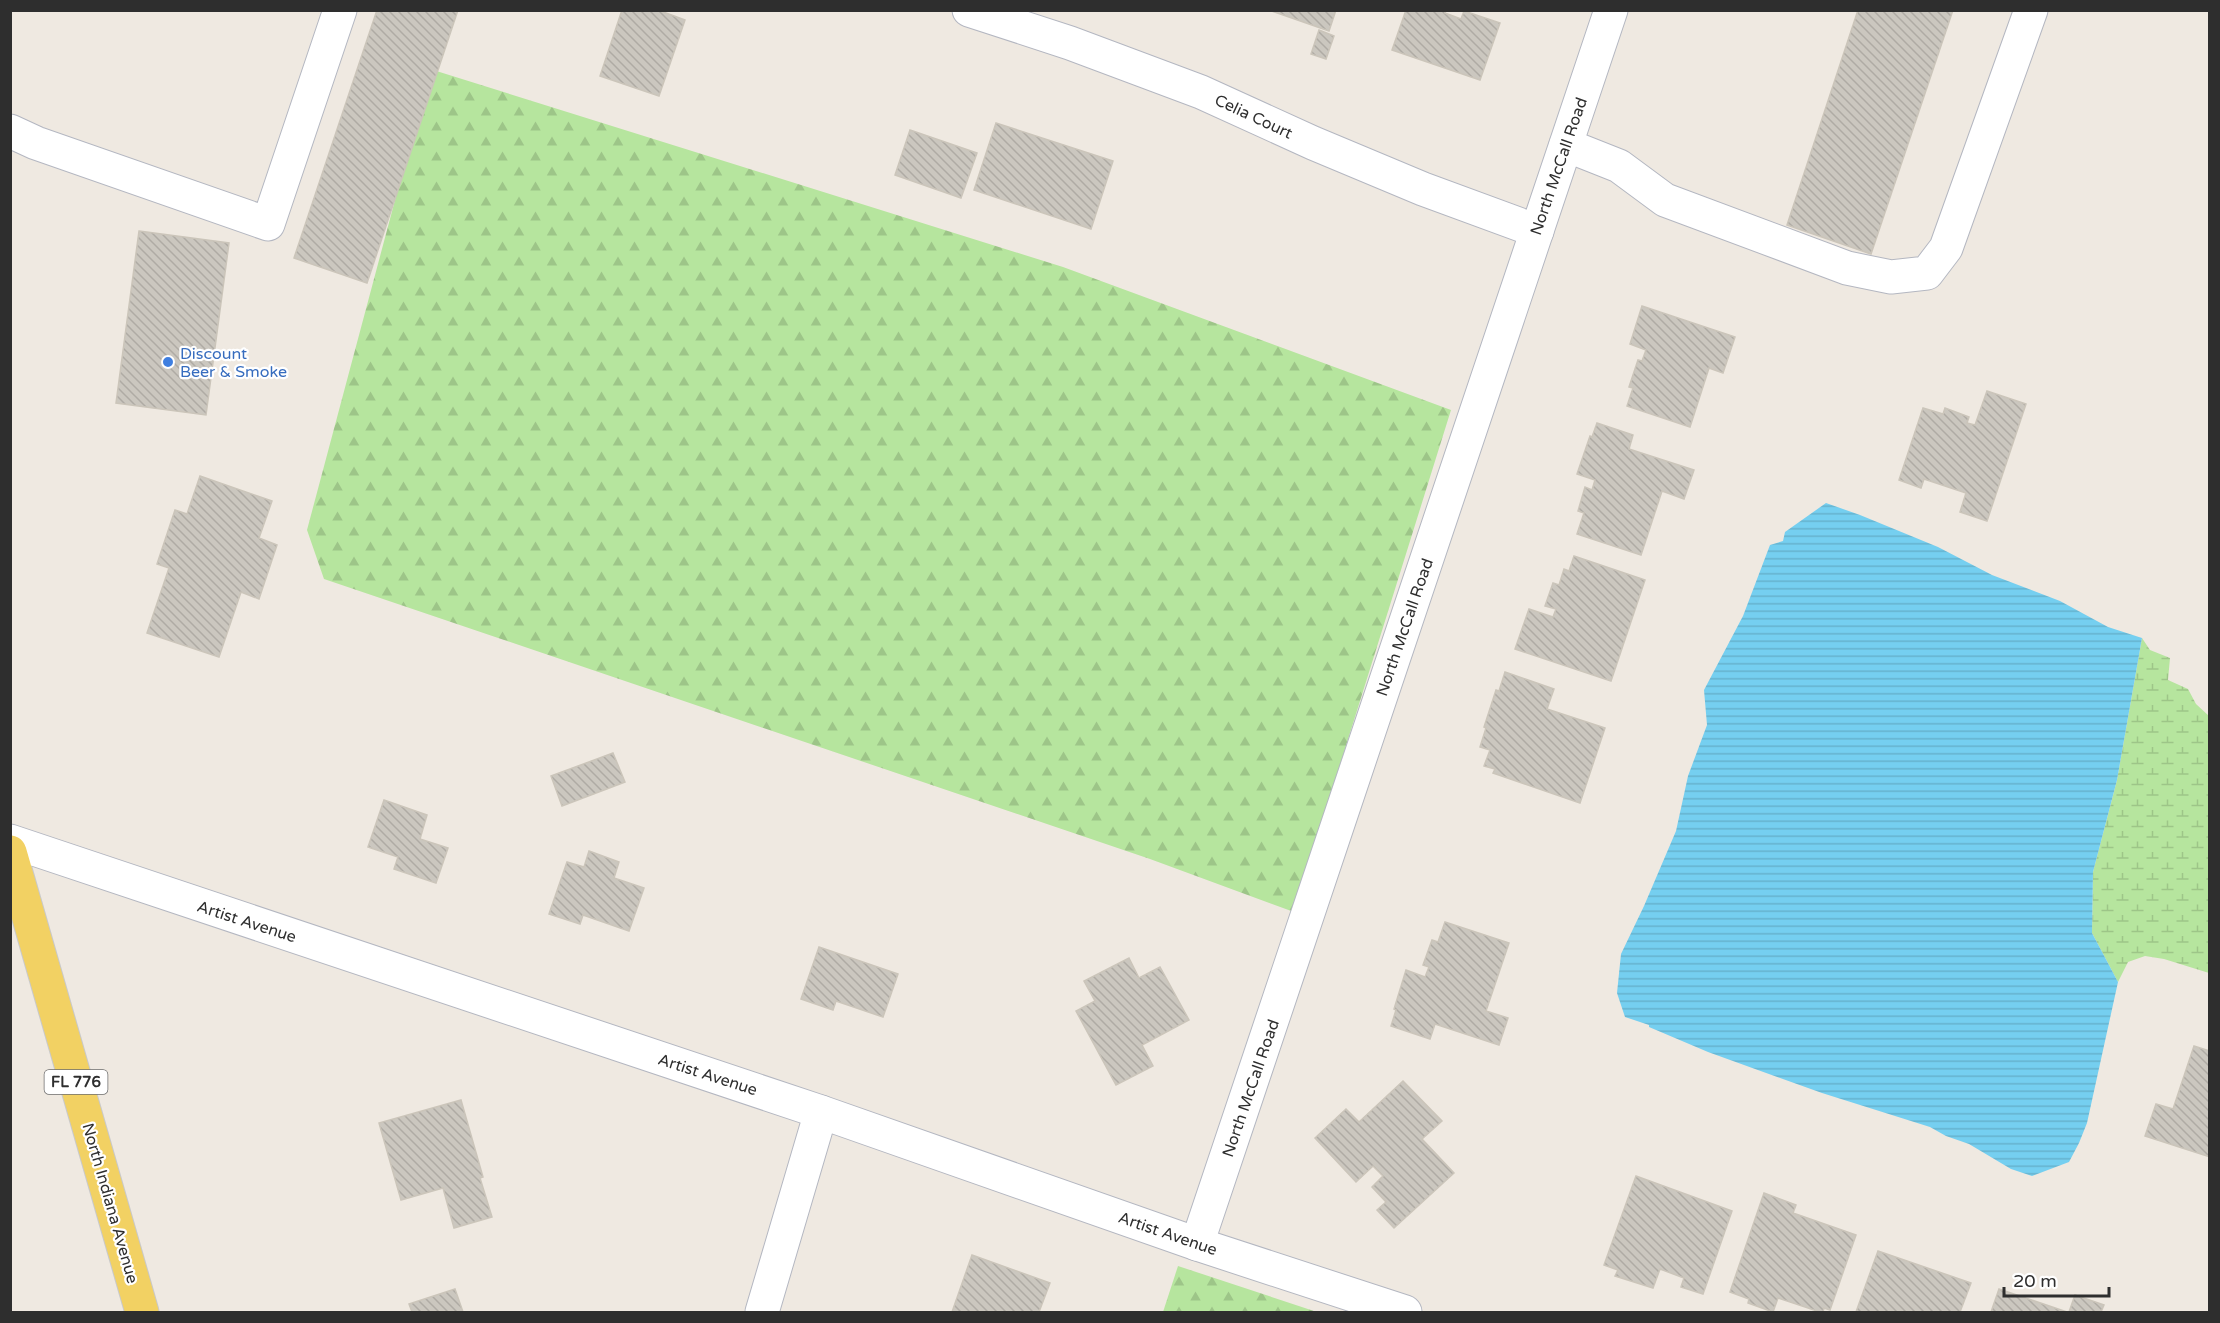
<svg xmlns="http://www.w3.org/2000/svg" width="2220" height="1323" font-family="'Varela Round',sans-serif">
	<style>
		.forest { fill: url(#forest-firs) }
		.wetland { fill: url(#wetland-marsh) }
		.water { fill: url(#water-rules) }
		.building { fill: url(#building-back-hatch); stroke: #cbc5ba; stroke-width: 1.5 }
		.lines { fill: none; stroke-linecap: round; stroke-linejoin: round }
		.minor-casing { stroke: #b4b7c1; stroke-width: 35 }
		.major-casing { stroke: #c9c9c9; stroke-width: 35 }
		.minor { stroke: #fff; stroke-width: 33 }
		.major { stroke: #f2d163; stroke-width: 33 }
		.shop-dot { fill: #3f7fe0; stroke: #fff; stroke-width: 2 }
		.labels { text-anchor: middle; stroke-width: 4.5; stroke-linejoin: round; paint-order: stroke }
		.shield { fill: #fff; stroke: #6d6d6d; stroke-width: 1.5 }
		.shield-label { font-size: 15px; font-weight: bold; fill: #2e2e2e }
		.street-label { font-size: 16px; fill: #2e2e2e; stroke: #fff }
		.shop-label { font-size: 16px; fill: #366cbe; stroke: #fff; text-anchor: start }
	</style>
	<defs>
		<pattern id="forest-firs" width="22" height="20" patternUnits="userSpaceOnUse" patternTransform="scale(1.5)"><rect width="22" height="20" fill="#b6e59e"/><path d="M5 1l3.5 6h-7zM16 11l3.5 6h-7z" fill="#9dc588"/></pattern>
		<pattern id="wetland-marsh" width="20" height="14" patternUnits="userSpaceOnUse" patternTransform="scale(1.5)"><rect width="20" height="14" fill="#b6e59e"/><path d="M1 5h8M5 5V1M11 12h8M15 12V8" fill="none" stroke="#9dc588"/></pattern>
		<pattern id="water-rules" width="6" height="5" patternUnits="userSpaceOnUse" patternTransform="scale(1.5)"><rect width="6" height="5" fill="#75cff0"/><path d="M0 2.5h6" fill="none" stroke="#66b2ce"/></pattern>
		<pattern id="building-back-hatch" width="6" height="6" patternUnits="userSpaceOnUse" patternTransform="scale(1.5)"><rect width="6" height="6" fill="#cbc7bf"/><path d="M-1 5l2 2M0 0l6 6M5-1l2 2" fill="none" stroke="#afaba4"/></pattern>
	</defs>
	<rect width="100%" height="100%" fill="#efe9e1"/>
	<g class="forest">
		<path d="M430,69L1063,267L1451,410L1294,912L1150,859L324,579L307,530Z"/>
		<path d="M1178,1266L1317,1312H1163Z"/>
	</g>
	<path class="wetland" d="M2142,638L2150,650L2170,658L2168,680L2188,689L2196,704L2209,716V973L2164,959L2145,956L2128,962L2118,982L2092,933L2093,872L2117,780Z"/>
	<path class="water" d="M1826,503L1860,515L1938,547L1992,575L2060,601L2108,627L2142,638L2117,780L2093,872L2092,933L2118,982L2087,1123L2079,1143L2069,1162L2032,1176L2011,1169L1969,1144L1946,1136L1930,1127L1822,1093L1708,1052L1649,1027V1025L1625,1017L1617,993L1621,954L1644,906L1676,831L1688,776L1707,725L1704,690L1743,616L1770,545L1783,541L1785,532Z"/>
	<g class="building">
		<path d="M377,10H458L367,283L294,258Z"/>
		<path d="M622,10H658L685,20L659,96L600,76Z"/>
		<path d="M1269,10H1336L1329,31Z"/>
		<path d="M1406,10H1446L1445,13L1461,19L1464,11L1500,23L1480,80L1392,50Z"/>
		<path d="M1858,10H1953L1871,254L1787,225Z"/>
		<path d="M1319,30L1334,36L1326,59L1311,54Z"/>
		<path d="M996,123L1113,161L1091,229L974,190Z"/>
		<path d="M910,130L977,153L961,198L895,175Z"/>
		<path d="M139,231L229,243L206,415L116,403Z"/>
		<path d="M1642,306L1735,337L1723,373L1709,368L1690,427L1627,406L1633,388L1629,387L1638,360L1642,361L1646,350L1630,344Z"/>
		<path d="M1987,391L2026,404L1987,521L1960,512L1966,493L1924,479L1921,488L1899,480L1923,408L1943,414L1945,408L1969,417L1967,423L1975,425Z"/>
		<path d="M1597,423L1633,435L1629,449L1694,470L1684,499L1662,491L1641,555L1577,534L1584,513L1578,511L1585,487L1592,490L1595,480L1577,474L1590,436L1592,437Z"/>
		<path d="M200,476L272,501L259,538L277,545L259,599L241,592L219,657L147,633L169,568L157,564L175,510L187,514Z"/>
		<path d="M1574,556L1645,580L1611,681L1515,649L1529,609L1553,617L1556,609L1545,606L1553,583L1559,585L1564,569L1569,571Z"/>
		<path d="M1505,672L1554,689L1547,709L1605,728L1580,803L1493,773L1495,769L1484,766L1490,750L1480,747L1486,728L1484,727L1496,690L1499,691Z"/>
		<path d="M613,753L625,782L562,806L551,776Z"/>
		<path d="M384,800L427,815L420,839L448,848L436,883L394,869L398,857L368,847Z"/>
		<path d="M589,851L619,862L614,878L644,888L629,931L583,915L580,924L549,914L567,862L584,867Z"/>
		<path d="M1445,922L1509,943L1486,1011L1508,1018L1499,1045L1435,1024L1430,1039L1391,1026L1396,1010L1394,1009L1406,970L1425,977L1429,967L1423,965L1432,940L1438,942Z"/>
		<path d="M819,947L898,974L883,1017L836,1001L833,1010L801,999Z"/>
		<path d="M1129,958L1139,978L1160,967L1189,1020L1142,1045L1153,1066L1116,1085L1076,1011L1095,1001L1084,981Z"/>
		<path d="M2194,1046L2210,1051V1157L2145,1136L2156,1104L2173,1109Z"/>
		<path d="M1403,1081L1442,1121L1422,1139L1454,1173L1394,1228L1377,1210L1386,1202L1372,1187L1383,1176L1373,1166L1356,1182L1315,1138L1346,1109L1359,1122Z"/>
		<path d="M461,1100L483,1177L480,1178L492,1217L454,1228L443,1188L401,1200L379,1123Z"/>
		<path d="M1636,1176L1732,1211L1703,1294L1681,1287L1684,1278L1660,1269L1653,1288L1615,1276L1618,1270L1604,1265Z"/>
		<path d="M1764,1193L1796,1205L1793,1213L1856,1235L1830,1310L1824,1308L1823,1312H1820L1778,1298L1773,1312L1748,1303L1749,1299L1730,1292Z"/>
		<path d="M1878,1251L1971,1283L1960,1312H1856Z"/>
		<path d="M972,1255L1050,1283L1039,1312H952Z"/>
		<path d="M455,1289L463,1312H412L409,1304Z"/>
		<path d="M1999,1289L2067,1312H1991Z"/>
		<path d="M2075,1295L2104,1305L2101,1312H2069Z"/>
	</g>
	<g class="lines">
		<defs>
			<g id="minor">
				<path d="M969,10L1070,43L1201,92L1313,143L1423,189L1537,231"/>
				<path d="M10,131L36,143L268,224L340,10"/>
				<path d="M1566,145L1619,166L1665,200L1847,268L1891,277L1927,273L1946,248L2031,10"/>
				<path d="M10,841L821,1112L1197,1244L1405,1312"/>
				<path d="M1197,1244L1611,10"/>
				<path d="M762,1312L821,1112"/>
			</g>
			<path id="major" d="M10,852L142,1312"/>
		</defs>
		<use href="#minor" class="minor-casing"/>
		<use href="#major" class="major-casing"/>
		<use href="#minor" class="minor"/>
		<use href="#major" class="major"/>
	</g>
	<circle class="shop-dot" cx="168" cy="362" r="6"/>
	<g class="labels">
		<rect class="shield" x="44.5" y="1070" width="63" height="24" rx="4.5"/>
		<g class="shield-label">
			<text x="76" y="1087">FL 776</text>
		</g>
		<g class="street-label">
			<text transform="translate(1254 116) rotate(25)" y="6">Celia Court</text>
			<text transform="translate(1558 166) rotate(-71)" y="6">North McCall Road</text>
			<text transform="translate(1404 627) rotate(-71)" y="6">North McCall Road</text>
			<text transform="translate(247 921) rotate(18)" y="6">Artist Avenue</text>
			<text transform="translate(708 1074) rotate(18)" y="6">Artist Avenue</text>
			<text transform="translate(1250 1088) rotate(-71)" y="6">North McCall Road</text>
			<text transform="translate(111 1203) rotate(74)" y="6">North Indiana Avenue</text>
			<text transform="translate(1168 1233) rotate(19)" y="6">Artist Avenue</text>
		</g>
		<g class="shop-label">
			<text x="180" y="359">Discount<tspan x="180" dy="18">Beer &amp; Smoke</tspan></text>
		</g>
	</g>
	<rect width="2220" height="1323" fill="none" stroke="#2e2e2e" stroke-width="24"/>
	<path d="M2004 1287v9h105v-9" fill="none" stroke="#2e2e2e" stroke-width="3"/>
	<text x="2013" y="1287" font-size="18" fill="#2e2e2e" stroke="#ffffff" stroke-width="4.5" paint-order="stroke">20 m</text>
</svg>
